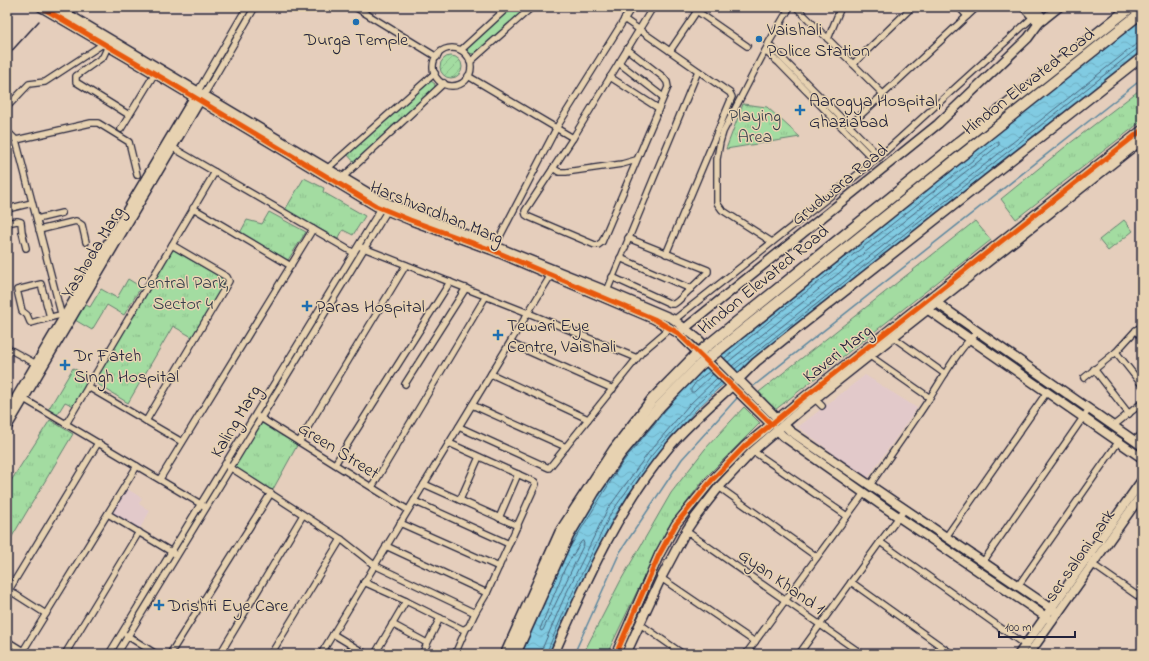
<svg xmlns="http://www.w3.org/2000/svg" width="1149" height="661" font-family="'Indie Flower',sans-serif">
	<style>
		.built { fill: #e2c9ca }
		.grass { fill: url(#grass-tufts); stroke: #627f6e }
		.garden { fill: url(#garden-furrows); stroke: #627f6e }
		.water { fill: url(#water-waves); stroke: #5b879f }
		.lines { fill: none; stroke-linecap: round; stroke-linejoin: round }
		.shore { stroke: #48667e; stroke-width: 1 }
		.stream { stroke: #5b879f; stroke-width: 1.5 }
		.street-casing { stroke: #22223b; stroke-width: 8 }
		.secondary-casing { stroke: #22223b; stroke-width: 11 }
		.street { stroke: #e7d2b1; stroke-width: 5.5 }
		.secondary { stroke: #e7d2b1; stroke-width: 8 }
		.rail { stroke: #22223b; stroke-width: 1.5 }
		.highway-bridge-casing { stroke: #22223b; stroke-width: 13; stroke-linecap: butt }
		.highway-bridge { stroke: #e7d2b1; stroke-width: 10 }
		.cycleway-casing { stroke: #e7d2b1; stroke-width: 8 }
		.cycleway { stroke: #e8590c; stroke-width: 5 }
		.poi-dot { fill: #1f6fb2; stroke: #e7d2b1; stroke-width: 1.5 }
		.labels { text-anchor: middle; stroke-width: 3; stroke-linejoin: round; paint-order: stroke }
		.poi-label { font-size: 18px; fill: #22223b; stroke: #e7d2b1; text-anchor: start }
		.street-label { font-size: 18px; fill: #22223b; stroke: #e7d2b1 }
		.park-label { font-size: 18px; fill: #353e4a; stroke: #e7d2b1 }
	</style>
	<defs>
		<pattern id="grass-tufts" width="24" height="20" patternUnits="userSpaceOnUse"><rect width="24" height="20" fill="#a3dca1"/><path d="M3 7l-1-3M5 7V3M7 7l1-3M15 17l-1-3M17 17v-4M19 17l1-3" fill="none" stroke="#8cbc8c"/></pattern>
		<pattern id="garden-furrows" width="10" height="10" patternUnits="userSpaceOnUse"><rect width="10" height="10" fill="#a3dca1"/><path d="M-1 1l2-2M0 10L10 0M9 11l2-2" fill="none" stroke="#8cbc8c"/></pattern>
		<pattern id="water-waves" width="16" height="10" patternUnits="userSpaceOnUse"><rect width="16" height="10" fill="#81cbe2"/><path d="M0 5q4-4 8 0t8 0" fill="none" stroke="#6faec3"/></pattern>
	</defs>
	<rect width="100%" height="100%" fill="#e5cebc"/>
	<filter id="ink" filterUnits="userSpaceOnUse"><feTurbulence type="fractalNoise" baseFrequency=".025" numOctaves="2"/><feDisplacementMap in="SourceGraphic" scale="8" xChannelSelector="R" yChannelSelector="G"/><feConvolveMatrix kernelMatrix="1 2 1 2 8 2 1 2 1" color-interpolation-filters="sRGB"/></filter>
	<g filter="url(#ink)">
		<g class="built">
			<path d="M865,375L917,408L867,479L798,427Z"/>
			<path d="M126,488L142,498L139,504L150,511L139,530L111,513Z"/>
		</g>
		<g class="grass">
			<path d="M511,7H527L474,54L469,53L467,48Z"/>
			<path d="M431,81L435,84V88L433,90L354,162L347,154L427,83Z"/>
			<path d="M1142,88V121L1016,219L1001,199L1065,147Z"/>
			<path d="M743,104L767,107L800,137L726,149Z"/>
			<path d="M304,178L324,188L323,192L365,216L353,235L343,230L338,239L285,210Z"/>
			<path d="M269,212L306,232L286,263L239,235L247,220L262,224Z"/>
			<path d="M1124,220L1133,231L1108,251L1099,240Z"/>
			<path d="M975,221L991,240L775,410L759,392Z"/>
			<path d="M172,249L227,281L192,337L173,326L128,403L94,382Z"/>
			<path d="M128,279L141,287L124,315L107,305L92,330L75,320L84,304L90,307L101,289L117,298Z"/>
			<path d="M73,368L91,378L74,406L65,402L57,415L48,410Z"/>
			<path d="M744,407L760,423L705,478L667,529L607,654H583L621,580L671,493L705,449Z"/>
			<path d="M261,418L299,442L271,493L231,468Z"/>
			<path d="M50,420L73,434L7,545V487Z"/>
		</g>
		<circle class="garden" cx="451" cy="67" r="11"/>
		<path class="water" d="M1142,8V50L769,347L719,388L694,412L655,458L615,515L572,602L549,654H513L551,561L615,458L686,372L759,310Z"/>
		<g class="lines">
			<g class="shore">
				<path d="M725,358L768,322L996,142H999V145L728,362"/>
				<path d="M732,366L1135,45L1142,42"/>
				<path d="M735,369L1138,48L1142,47"/>
				<path d="M710,371L696,382L691,389V392H694L713,374"/>
				<path d="M583,541L584,544L543,630L541,631L540,629L565,568L581,542Z"/>
				<path d="M567,552L622,463L673,401"/>
				<path d="M541,654L542,649L564,598L607,510L649,452L688,406L717,378"/>
				<path d="M546,654L569,600L611,513L652,455L692,409L721,382"/>
			</g>
			<g class="stream">
				<path d="M751,388L1142,79"/>
				<path d="M574,654L620,552L682,459L738,397"/>
			</g>
			<defs>
				<g id="street">
					<path d="M355,7L437,57"/>
					<path d="M691,7L747,46"/>
					<path d="M790,7L768,44L880,157"/>
					<path d="M796,7L883,94"/>
					<path d="M959,7L967,16"/>
					<path d="M624,19L730,93L732,97L666,254"/>
					<path d="M828,39L841,7"/>
					<path d="M108,46L103,57L76,76V82L129,115"/>
					<path d="M767,47L723,132L720,142L717,159V203L722,210L772,242"/>
					<circle cx="452" cy="67" r="19"/>
					<path d="M627,49L663,77L667,82L668,87L602,242L598,245H595L529,217L526,215L525,211L573,138L653,7"/>
					<path d="M461,50L508,7"/>
					<path d="M670,51L697,11"/>
					<path d="M765,51L779,63L875,161"/>
					<path d="M470,62L532,7"/>
					<path d="M619,63L663,97"/>
					<path d="M853,64L912,7"/>
					<path d="M468,76L573,138"/>
					<path d="M610,77L658,108"/>
					<path d="M198,91L247,7"/>
					<path d="M204,95L255,7"/>
					<path d="M7,107L29,84L45,82L103,44"/>
					<path d="M849,126L977,7"/>
					<path d="M121,129L155,73"/>
					<path d="M7,131L16,140L63,321"/>
					<path d="M16,140L91,123H98L129,142L137,175"/>
					<path d="M170,146L354,253"/>
					<path d="M328,168L435,73"/>
					<path d="M553,168L559,172H566L622,164L636,160"/>
					<path d="M343,177L444,83"/>
					<path d="M193,208L291,266"/>
					<path d="M7,209L32,203"/>
					<path d="M37,219L62,213"/>
					<path d="M7,223L17,221L21,222L22,232L26,248"/>
					<path d="M39,230L76,221L82,225L86,242"/>
					<path d="M361,247L528,313L637,358"/>
					<path d="M494,248L557,127L632,7"/>
					<path d="M620,258L691,289"/>
					<path d="M612,277L671,304H674L678,301L708,272V270L628,238"/>
					<path d="M607,291L698,71"/>
					<path d="M50,317L41,284L17,290L22,311L27,315L30,322L31,323C41,320 51,317 60,315"/>
					<path d="M674,320L877,159L1033,17"/>
					<path d="M1136,330L1142,338"/>
					<path d="M893,337L945,374"/>
					<path d="M510,343L613,389"/>
					<path d="M7,348L38,365"/>
					<path d="M1116,352L1142,385"/>
					<path d="M870,356L930,398"/>
					<path d="M1094,369L1129,414"/>
					<path d="M491,374L588,419"/>
					<path d="M1084,378L1116,352L1136,330L1142,326"/>
					<path d="M405,384L466,288"/>
					<path d="M88,387L182,442"/>
					<path d="M24,399L204,506"/>
					<path d="M815,399L822,406"/>
					<path d="M472,405L566,447"/>
					<path d="M259,417L408,510"/>
					<path d="M146,421L229,281L227,277L172,245"/>
					<path d="M66,424L215,172"/>
					<path d="M1113,426L1142,403"/>
					<path d="M459,427L549,468L642,352L670,328"/>
					<path d="M1134,441L1142,434"/>
					<path d="M299,442L406,265"/>
					<path d="M753,451L847,516"/>
					<path d="M335,464L450,282"/>
					<path d="M228,466L341,539L374,565L475,613"/>
					<path d="M160,479L313,229"/>
					<path d="M424,484L518,526"/>
					<path d="M870,485C890,456 910,428 929,399C944,377 958,348 978,332"/>
					<path d="M372,487L486,296"/>
					<path d="M719,487L817,557"/>
					<path d="M460,500L479,457"/>
					<path d="M414,501L509,544"/>
					<path d="M108,514L175,554"/>
					<path d="M499,518L518,474"/>
					<path d="M400,523L499,567"/>
					<path d="M686,531L862,654"/>
					<path d="M946,537L1047,392"/>
					<path d="M880,542L1025,645"/>
					<path d="M386,546L487,593"/>
					<path d="M983,562L1089,409"/>
					<path d="M1092,564L1142,599"/>
					<path d="M661,578L755,642"/>
					<path d="M364,582L406,601L462,629H465L469,626L475,613L487,593L536,484L535,482L449,443"/>
					<path d="M851,582L952,654"/>
					<path d="M1018,586L1119,441"/>
					<path d="M7,589L46,614"/>
					<path d="M9,590L98,443"/>
					<path d="M392,624L427,643"/>
					<path d="M640,624L683,654"/>
					<path d="M333,634L366,654"/>
					<path d="M126,635L156,654"/>
					<path d="M7,641L28,654"/>
					<path d="M23,651L137,466"/>
					<path d="M65,654L139,532"/>
					<path d="M109,654L383,205"/>
					<path d="M117,654L389,208"/>
					<path d="M170,654L271,493"/>
					<path d="M220,654L303,515"/>
					<path d="M271,654L341,539"/>
					<path d="M321,654L551,275"/>
					<path d="M375,654L406,601"/>
					<path d="M422,654L440,618"/>
					<path d="M455,654L466,629"/>
					<path d="M746,654L864,493"/>
					<path d="M799,654L880,542L905,509"/>
				</g>
				<g id="secondary">
					<path d="M41,7L164,79L376,206L410,220L492,250L654,319L678,333L771,424"/>
					<path d="M56,7L380,200L607,291L673,319L698,339L778,419"/>
					<path d="M1024,7L1039,23"/>
					<path d="M1033,7L1044,19"/>
					<path d="M934,301L1142,446"/>
					<path d="M924,307L1142,458"/>
					<path d="M684,329L938,124L1028,38L1039,23L1059,7"/>
					<path d="M738,380L756,362L787,337L1142,57"/>
					<path d="M7,413L196,94"/>
					<path d="M784,425L790,431L1058,613"/>
					<path d="M7,427L202,97"/>
					<path d="M777,430L783,436L881,505L1052,621"/>
					<path d="M554,654C586,581 619,506 671,445C689,424 711,405 732,386"/>
					<path d="M616,654L659,555L676,524L712,480L745,446L798,402L1142,130"/>
					<path d="M626,654L661,578L686,531L694,519L719,487L753,451L802,409L1142,140"/>
					<path d="M1019,654L1142,480"/>
					<path d="M1029,654L1142,494"/>
				</g>
			</defs>
			<use href="#street" class="street-casing"/>
			<use href="#secondary" class="secondary-casing"/>
			<use href="#street" class="street"/>
			<use href="#secondary" class="secondary"/>
			<path class="rail" d="M7,56L39,21"/>
			<defs>
				<g id="highway-bridge">
					<path d="M506,654L561,531L614,450L652,400L696,355L956,145L1131,7"/>
					<path d="M515,654L568,536L594,492L620,454L660,406L700,365L962,155L1142,12"/>
				</g>
			</defs>
			<use href="#highway-bridge" class="highway-bridge-casing"/>
			<use href="#highway-bridge" class="highway-bridge"/>
			<defs>
				<g id="cycleway">
					<path d="M41,7L164,79L376,206L410,220L492,250L654,319L678,333L771,424"/>
					<path d="M616,654L659,555L676,524L712,480L745,446L798,402L1142,130"/>
				</g>
			</defs>
			<use href="#cycleway" class="cycleway-casing"/>
			<use href="#cycleway" class="cycleway"/>
		</g>
	</g>
	<g class="poi-dot">
		<circle cx="356" cy="22" r="4"/>
		<circle cx="759" cy="39" r="4"/>
		<path d="M798 104h4v4h4v4h-4v4h-4v-4h-4v-4h4z"/>
		<path d="M305 300h4v4h4v4h-4v4h-4v-4h-4v-4h4z"/>
		<path d="M496 329h4v4h4v4h-4v4h-4v-4h-4v-4h4z"/>
		<path d="M63 359h4v4h4v4h-4v4h-4v-4h-4v-4h4z"/>
		<path d="M157 599h4v4h4v4h-4v4h-4v-4h-4v-4h4z"/>
	</g>
	<g class="labels">
		<g class="poi-label">
			<text x="767" y="35">Vaishali<tspan x="767" dy="21">POlice Station</tspan></text>
			<text x="356" y="45" text-anchor="middle">Durga Temple</text>
			<text x="809" y="106">Aarogya Hospital,<tspan x="809" dy="21">Ghaziabad</tspan></text>
			<text x="316" y="312">Paras Hospital</text>
			<text x="507" y="331">Tewari Eye<tspan x="507" dy="21">Centre, Vaishali</tspan></text>
			<text x="74" y="361">Dr Fateh<tspan x="74" dy="21">Singh Hospital</tspan></text>
			<text x="168" y="611">Drishti Eye Care</text>
		</g>
		<g class="street-label">
			<text transform="translate(1028 81) rotate(-38)" y="6">Hindon Elevated Road</text>
			<text transform="translate(839 184) rotate(-39)" y="6">Grudwara Road</text>
			<text transform="translate(437 212) rotate(22)" y="6">Harshvardhan Marg</text>
			<text transform="translate(92 252) rotate(-59)" y="6">Yashoda Marg</text>
			<text transform="translate(763 279) rotate(-39)" y="6">Hindon Elevated Road</text>
			<text transform="translate(837 353) rotate(-38)" y="6">Kaveri Marg</text>
			<text transform="translate(235 421) rotate(-59)" y="6">Kaling Marg</text>
			<text transform="translate(339 450) rotate(32)" y="6">Green Street</text>
			<text transform="translate(1079 555) rotate(-55)" y="6">ser saloni park</text>
			<text transform="translate(782 581) rotate(35)" y="6">Gyan Khand 1</text>
		</g>
		<g class="park-label">
			<text x="755" y="121">Playing<tspan x="755" dy="21">Area</tspan></text>
			<text x="183" y="288">Central Park,<tspan x="183" dy="21">Sector 4</tspan></text>
		</g>
	</g>
	<rect width="1149" height="661" fill="none" stroke="#e7d2b1" stroke-width="24"/>
	<rect x="12" y="12" width="1125" height="637" fill="none" stroke="#22223b" stroke-width="1.5" filter="url(#ink)"/>
	<path d="M999 631v6h76v-6" fill="none" stroke="#22223b" stroke-width="2"/>
	<text x="1005" y="631" font-size="12" fill="#22223b" stroke="#e7d2b1" stroke-width="3" paint-order="stroke">100 m</text>
</svg>
